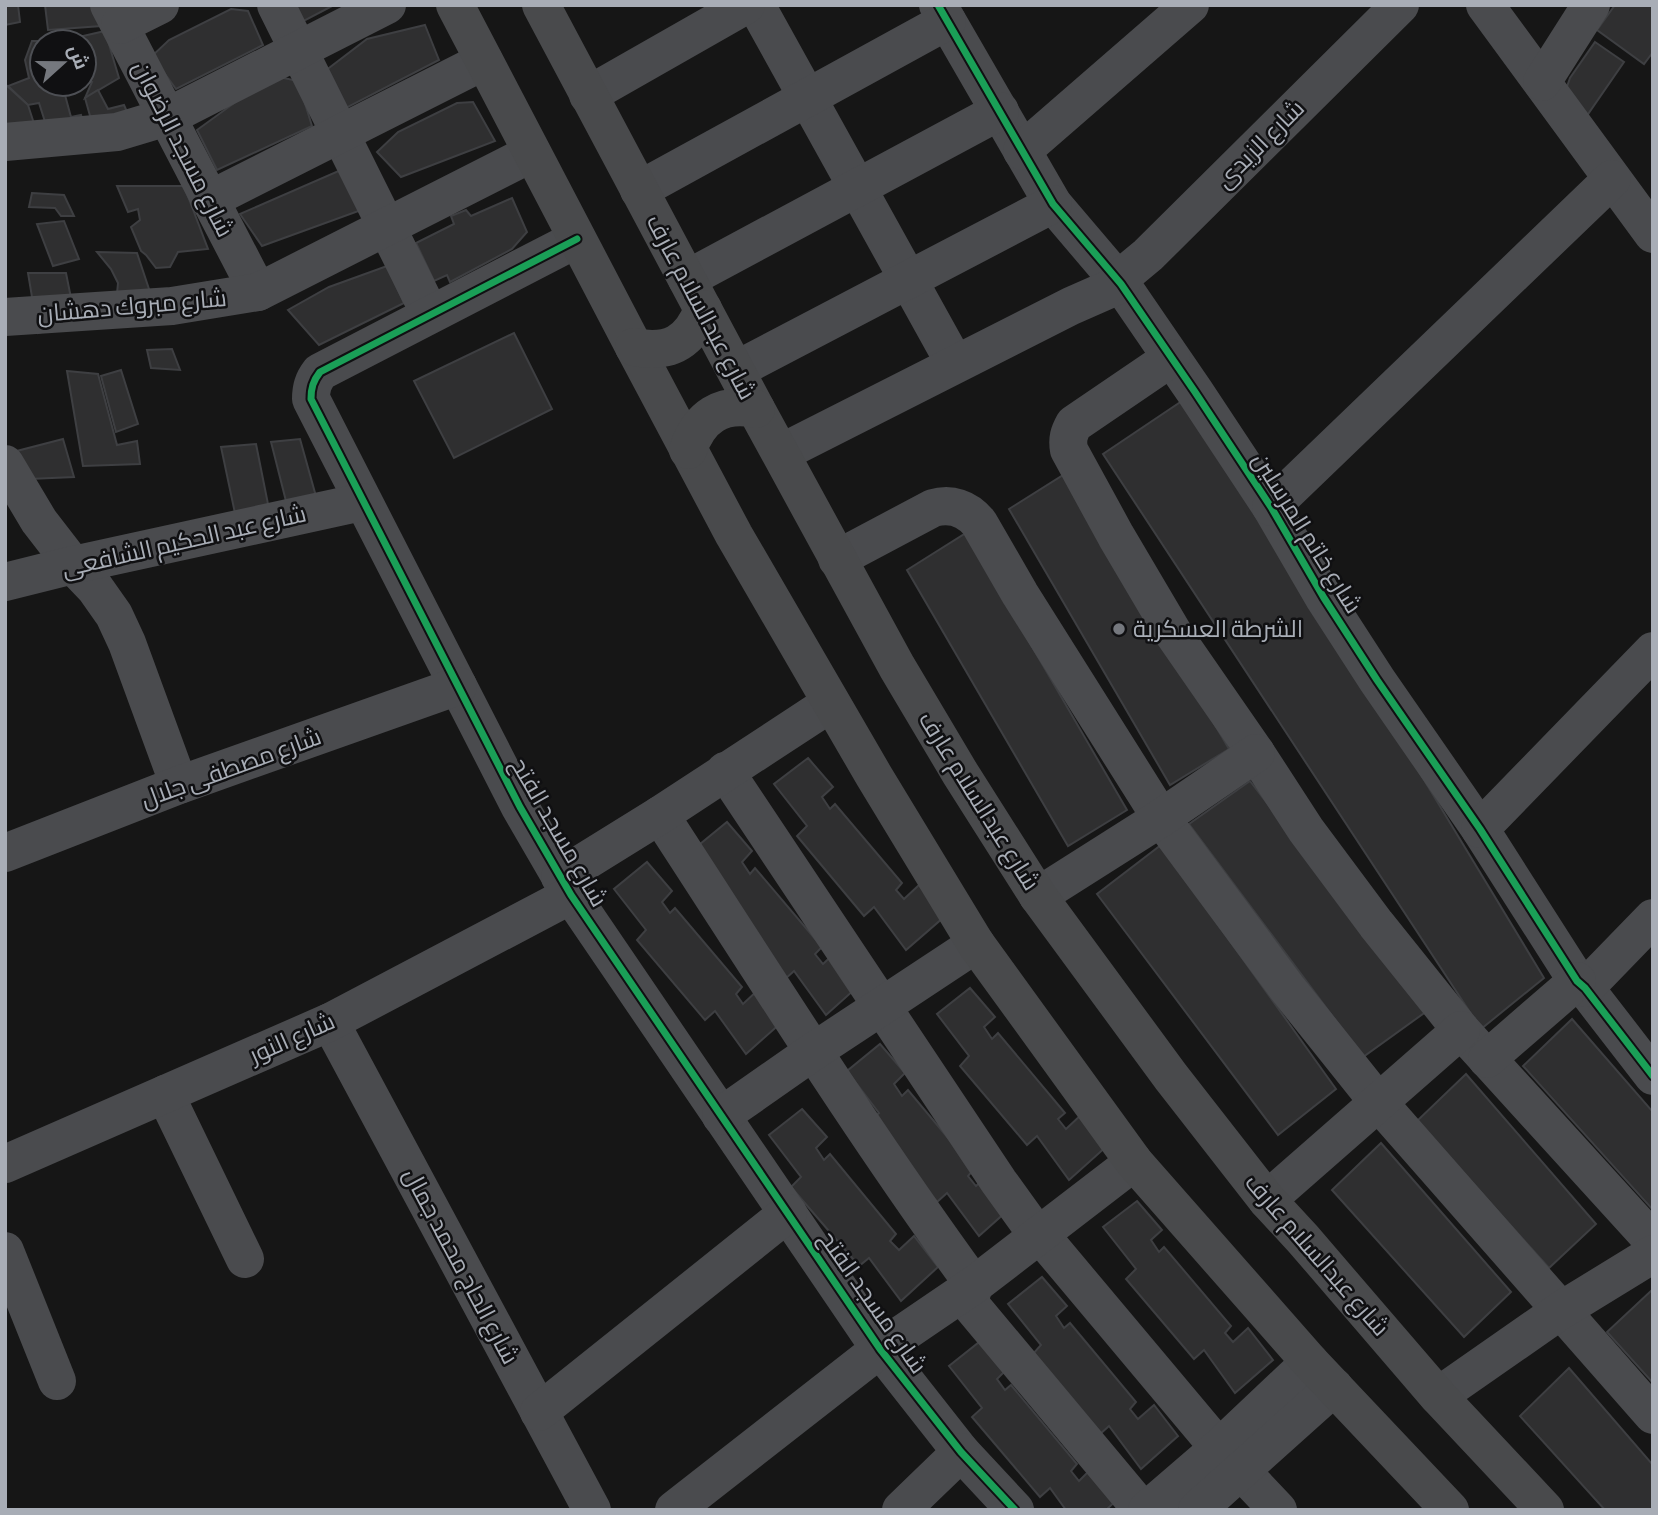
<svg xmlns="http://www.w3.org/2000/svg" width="1658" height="1515" font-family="'Sofia Sans Condensed',Cairo,sans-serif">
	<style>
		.building { fill: #2f2f30; stroke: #3e3f42; stroke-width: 2 }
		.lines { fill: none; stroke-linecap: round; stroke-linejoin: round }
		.minor { stroke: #4a4b4e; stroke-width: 38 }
		.secondary { stroke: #494a4c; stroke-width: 38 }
		.cycleway-casing { stroke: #101012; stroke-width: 11 }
		.cycleway { stroke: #1a9f57; stroke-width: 7 }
		.poi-dot { fill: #75787e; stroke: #101012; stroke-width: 2.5 }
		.labels { text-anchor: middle; stroke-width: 5; stroke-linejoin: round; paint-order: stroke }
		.street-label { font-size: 24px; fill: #a8adb6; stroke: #101012 }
		.poi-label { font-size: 24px; fill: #a8adb6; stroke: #101012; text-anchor: start }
	</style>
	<rect width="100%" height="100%" fill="#161616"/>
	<g class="building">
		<path d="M5,5H18L20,22L5,25Z"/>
		<path d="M45,5H96L101,26L48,30Z"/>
		<path d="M289,5H334L298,24Z"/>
		<path d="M1615,5H1653V52L1644,64L1597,30Z"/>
		<path d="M231,9L248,11L263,45L176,89L152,56L169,40Z"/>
		<path d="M425,25L439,60L344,109L325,71L367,39Z"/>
		<path d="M105,31L119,78L85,98L92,82L84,80V42H62L61,41Z"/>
		<path d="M32,41H61L62,42H42V84H62L71,117L81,115L91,150L55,153L39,103L28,105L8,86L29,78L25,60Z"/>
		<path d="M1595,42L1624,62L1586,117L1562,101L1570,78Z"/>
		<path d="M279,77L298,81L312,126L217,170L197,130L248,93Z"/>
		<path d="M5,84L28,105L41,145L5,148Z"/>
		<path d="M98,90L108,109L124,105L139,139L92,123L85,98Z"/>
		<path d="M473,102L495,141L401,177L377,152L398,132L457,103Z"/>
		<path d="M350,166L375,205L262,246L240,214Z"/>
		<path d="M117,186H184L208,249L178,252L170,267L156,268L146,255L141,251L131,227L140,220L138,209L128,212Z"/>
		<path d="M32,193L64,195L74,216H61L55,208L29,207Z"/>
		<path d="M512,198L527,232L512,249L450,282L447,275L434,281L416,243L454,224L451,216L466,210L471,216Z"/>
		<path d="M64,221L79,259L53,266L37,224Z"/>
		<path d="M97,252L137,253L151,295L116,304L118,283L111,269Z"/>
		<path d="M387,266L404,303L319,345L288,310L329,287Z"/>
		<path d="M28,273H66L76,323L38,333Z"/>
		<path d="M514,333L552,409L454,458L414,381Z"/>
		<path d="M172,349L180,370L151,368L147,350Z"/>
		<path d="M121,370L138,424L116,432L101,376Z"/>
		<path d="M67,371L98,374L117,445L137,441L140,464L83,466Z"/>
		<path d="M1191,395L1544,978L1481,1029L1103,454Z"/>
		<path d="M63,439L74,477L29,479L13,452Z"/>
		<path d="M300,439L317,500L287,505L271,442Z"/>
		<path d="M256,444L269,509L236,518L221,447Z"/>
		<path d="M1068,472L1229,749L1170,785L1009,509Z"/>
		<path d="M966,533L1127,810L1068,846L907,570Z"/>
		<path d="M808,758L833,787L822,797L830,809L835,804L902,883L896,890L904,899L919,885L944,917L906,950L874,907L864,916L797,836L807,826L774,784Z"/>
		<path d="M1250,781L1427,1011L1363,1057L1189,824Z"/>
		<path d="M727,822L752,851L742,862L750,874L755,868L822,947L815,954L823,964L839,949L864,981L826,1015L794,971L784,980L694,849Z"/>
		<path d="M1161,845L1336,1089L1278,1135L1097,894Z"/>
		<path d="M647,862L672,891L662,902L670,913L675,908L742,987L736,994L743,1004L759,989L783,1021L746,1054L715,1011L705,1020L637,940L646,930L614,889Z"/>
		<path d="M970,988L995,1017L984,1027L992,1039L998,1033L1065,1113L1058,1119L1066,1129L1082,1114L1107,1146L1069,1180L1037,1136L1027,1145L960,1066L969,1056L937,1014Z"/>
		<path d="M1572,1019L1653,1112V1210L1523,1066Z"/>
		<path d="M880,1044L905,1073L894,1084L902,1096L908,1090L974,1169L968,1176L976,1186L992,1171L1016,1203L979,1236L947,1193L937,1202L869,1122L879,1113L847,1071Z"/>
		<path d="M1466,1074L1596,1224L1549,1268L1417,1121Z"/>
		<path d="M802,1109L827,1137L816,1148L824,1160L830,1154L896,1234L890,1241L899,1250L914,1236L938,1267L901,1301L869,1258L859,1266L791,1187L801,1177L769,1135Z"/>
		<path d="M1381,1143L1511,1292L1464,1337L1332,1190Z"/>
		<path d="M1137,1201L1162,1230L1151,1240L1159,1252L1164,1247L1231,1326L1225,1333L1233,1342L1248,1328L1273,1360L1235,1393L1204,1350L1194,1359L1126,1279L1136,1269L1103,1227Z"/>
		<path d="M1042,1277L1067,1306L1056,1316L1064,1328L1070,1323L1136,1402L1130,1409L1138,1419L1154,1405L1178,1436L1141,1469L1109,1426L1099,1435L1032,1355L1041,1345L1008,1304Z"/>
		<path d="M1653,1289V1383L1607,1332Z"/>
		<path d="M983,1339L1008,1368L997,1379L1005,1390L1011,1385L1077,1464L1071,1471L1079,1481L1094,1466L1119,1498L1106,1510H1066L1050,1488L1040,1497L972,1417L982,1408L949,1366Z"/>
		<path d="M1569,1368L1653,1465V1510H1605L1520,1416Z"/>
	</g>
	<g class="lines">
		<g class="minor">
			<path d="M109,5L258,292"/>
			<path d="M276,5L430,314"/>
			<path d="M756,5L955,364"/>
			<path d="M938,5L1053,204L1121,284L1195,392L1271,507L1324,598L1377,680L1480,829L1577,981L1585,988L1653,1076"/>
			<path d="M1485,5L1653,234"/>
			<path d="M120,25L160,5"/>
			<path d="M1542,82L1591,5"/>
			<path d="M588,95L746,5"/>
			<path d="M5,142L117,132L167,117L387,5"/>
			<path d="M1022,151L1190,5"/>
			<path d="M639,190L947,21"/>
			<path d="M209,200L484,61"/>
			<path d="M577,239L320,372C313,381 311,388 311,399L520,807L571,895L880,1349L961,1452L1015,1510"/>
			<path d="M687,279L1000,111"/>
			<path d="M5,317L172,306L258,292L532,153"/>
			<path d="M1171,358L1074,424C1069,433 1067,439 1069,450L1116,536L1175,636L1256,753L1306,830L1376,924L1461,1030L1653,1241"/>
			<path d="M736,370L1053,204"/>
			<path d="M781,453L1071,306L1121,284L1124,275L1148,255L1400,5"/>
			<path d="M5,464L39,521L73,565L95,588L114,615L127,643L179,785"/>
			<path d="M1271,507L1612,179"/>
			<path d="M837,559L933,508C951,503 967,508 979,523L1020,594L1161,818L1287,988L1378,1102L1653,1415"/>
			<path d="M5,582L73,565L362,502"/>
			<path d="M725,771L999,1182L1038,1236L1047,1243L1219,1448"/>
			<path d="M660,815C763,973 863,1133 974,1285L969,1303L1142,1510"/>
			<path d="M1480,829L1653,651"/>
			<path d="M5,853L179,785L458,686"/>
			<path d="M560,877L660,815L831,703"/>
			<path d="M1038,896L1161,818L1256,753"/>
			<path d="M1585,988L1653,918"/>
			<path d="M330,1022L592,1510"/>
			<path d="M1487,1059L1577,981"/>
			<path d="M165,1094L245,1259"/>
			<path d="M721,1116L814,1051L976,944"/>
			<path d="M5,1164L330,1022L571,895"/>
			<path d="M1267,1200L1461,1030"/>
			<path d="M5,1251L57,1381"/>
			<path d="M1438,1396L1560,1311L1653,1254"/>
			<path d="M539,1412L788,1213"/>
			<path d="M1241,1471L1278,1510"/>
			<path d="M674,1510L880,1349L974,1285L1134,1162"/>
			<path d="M901,1510L961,1452"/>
			<path d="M1147,1510L1219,1448L1310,1362"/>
			<path d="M1197,1510L1334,1387"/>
		</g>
		<g class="secondary">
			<path d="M455,5L634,347L734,535L874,776L976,944L1134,1162L1310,1362L1450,1510"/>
			<path d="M541,5L756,409L897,667L960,773L1038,896L1171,1077L1267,1200L1303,1239L1438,1396L1545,1510"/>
			<path d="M634,347C669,354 690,343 703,309"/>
			<path d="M688,450C699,417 721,402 756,409"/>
		</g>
		<defs>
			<g id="cycleway">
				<path d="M938,5L1053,204L1121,284L1195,392L1271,507L1324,598L1377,680L1480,829L1577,981L1585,988L1653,1076"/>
				<path d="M577,239L320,372C313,381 311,388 311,399L520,807L571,895L880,1349L961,1452L1015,1510"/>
			</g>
		</defs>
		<use href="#cycleway" class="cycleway-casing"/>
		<use href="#cycleway" class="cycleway"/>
	</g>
	<circle class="poi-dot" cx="1119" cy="629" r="7"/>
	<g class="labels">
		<g class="street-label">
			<text transform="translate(1260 144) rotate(-45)" y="8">شارع الزيدى</text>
			<text transform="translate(183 149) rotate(63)" y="8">شارع مسجد الرضوان</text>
			<text transform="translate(132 306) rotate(-5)" y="8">شارع مبروك دهشان</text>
			<text transform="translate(701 307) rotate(62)" y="8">شارع عبدالسلام عارف</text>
			<text transform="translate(1307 533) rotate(58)" y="8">شارع خاتم المرسلين</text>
			<text transform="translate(184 541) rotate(-13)" y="8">شارع عبد الحكيم الشافعى</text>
			<text transform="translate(231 768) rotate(-20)" y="8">شارع مصطفى جلال</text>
			<text transform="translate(979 801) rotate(58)" y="8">شارع عبدالسلام عارف</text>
			<text transform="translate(559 832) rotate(60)" y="8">شارع مسجد الفتح</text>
			<text transform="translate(292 1038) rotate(-24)" y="8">شارع النور</text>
			<text transform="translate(1317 1255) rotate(49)" y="8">شارع عبدالسلام عارف</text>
			<text transform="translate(461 1266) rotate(62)" y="8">شارع الحاج محمد جمال</text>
			<text transform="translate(873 1302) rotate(55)" y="8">شارع مسجد الفتح</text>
		</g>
		<g class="poi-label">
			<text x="1133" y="637">الشرطة العسكرية</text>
		</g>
	</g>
	<rect width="1658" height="1515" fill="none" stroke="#a8adb6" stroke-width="14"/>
	<g transform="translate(63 63) rotate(69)"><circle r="33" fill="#101012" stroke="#4d4f54" stroke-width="2"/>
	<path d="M0-5L12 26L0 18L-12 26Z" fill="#75787e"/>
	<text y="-10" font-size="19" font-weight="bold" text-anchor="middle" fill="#a8adb6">ش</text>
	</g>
</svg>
